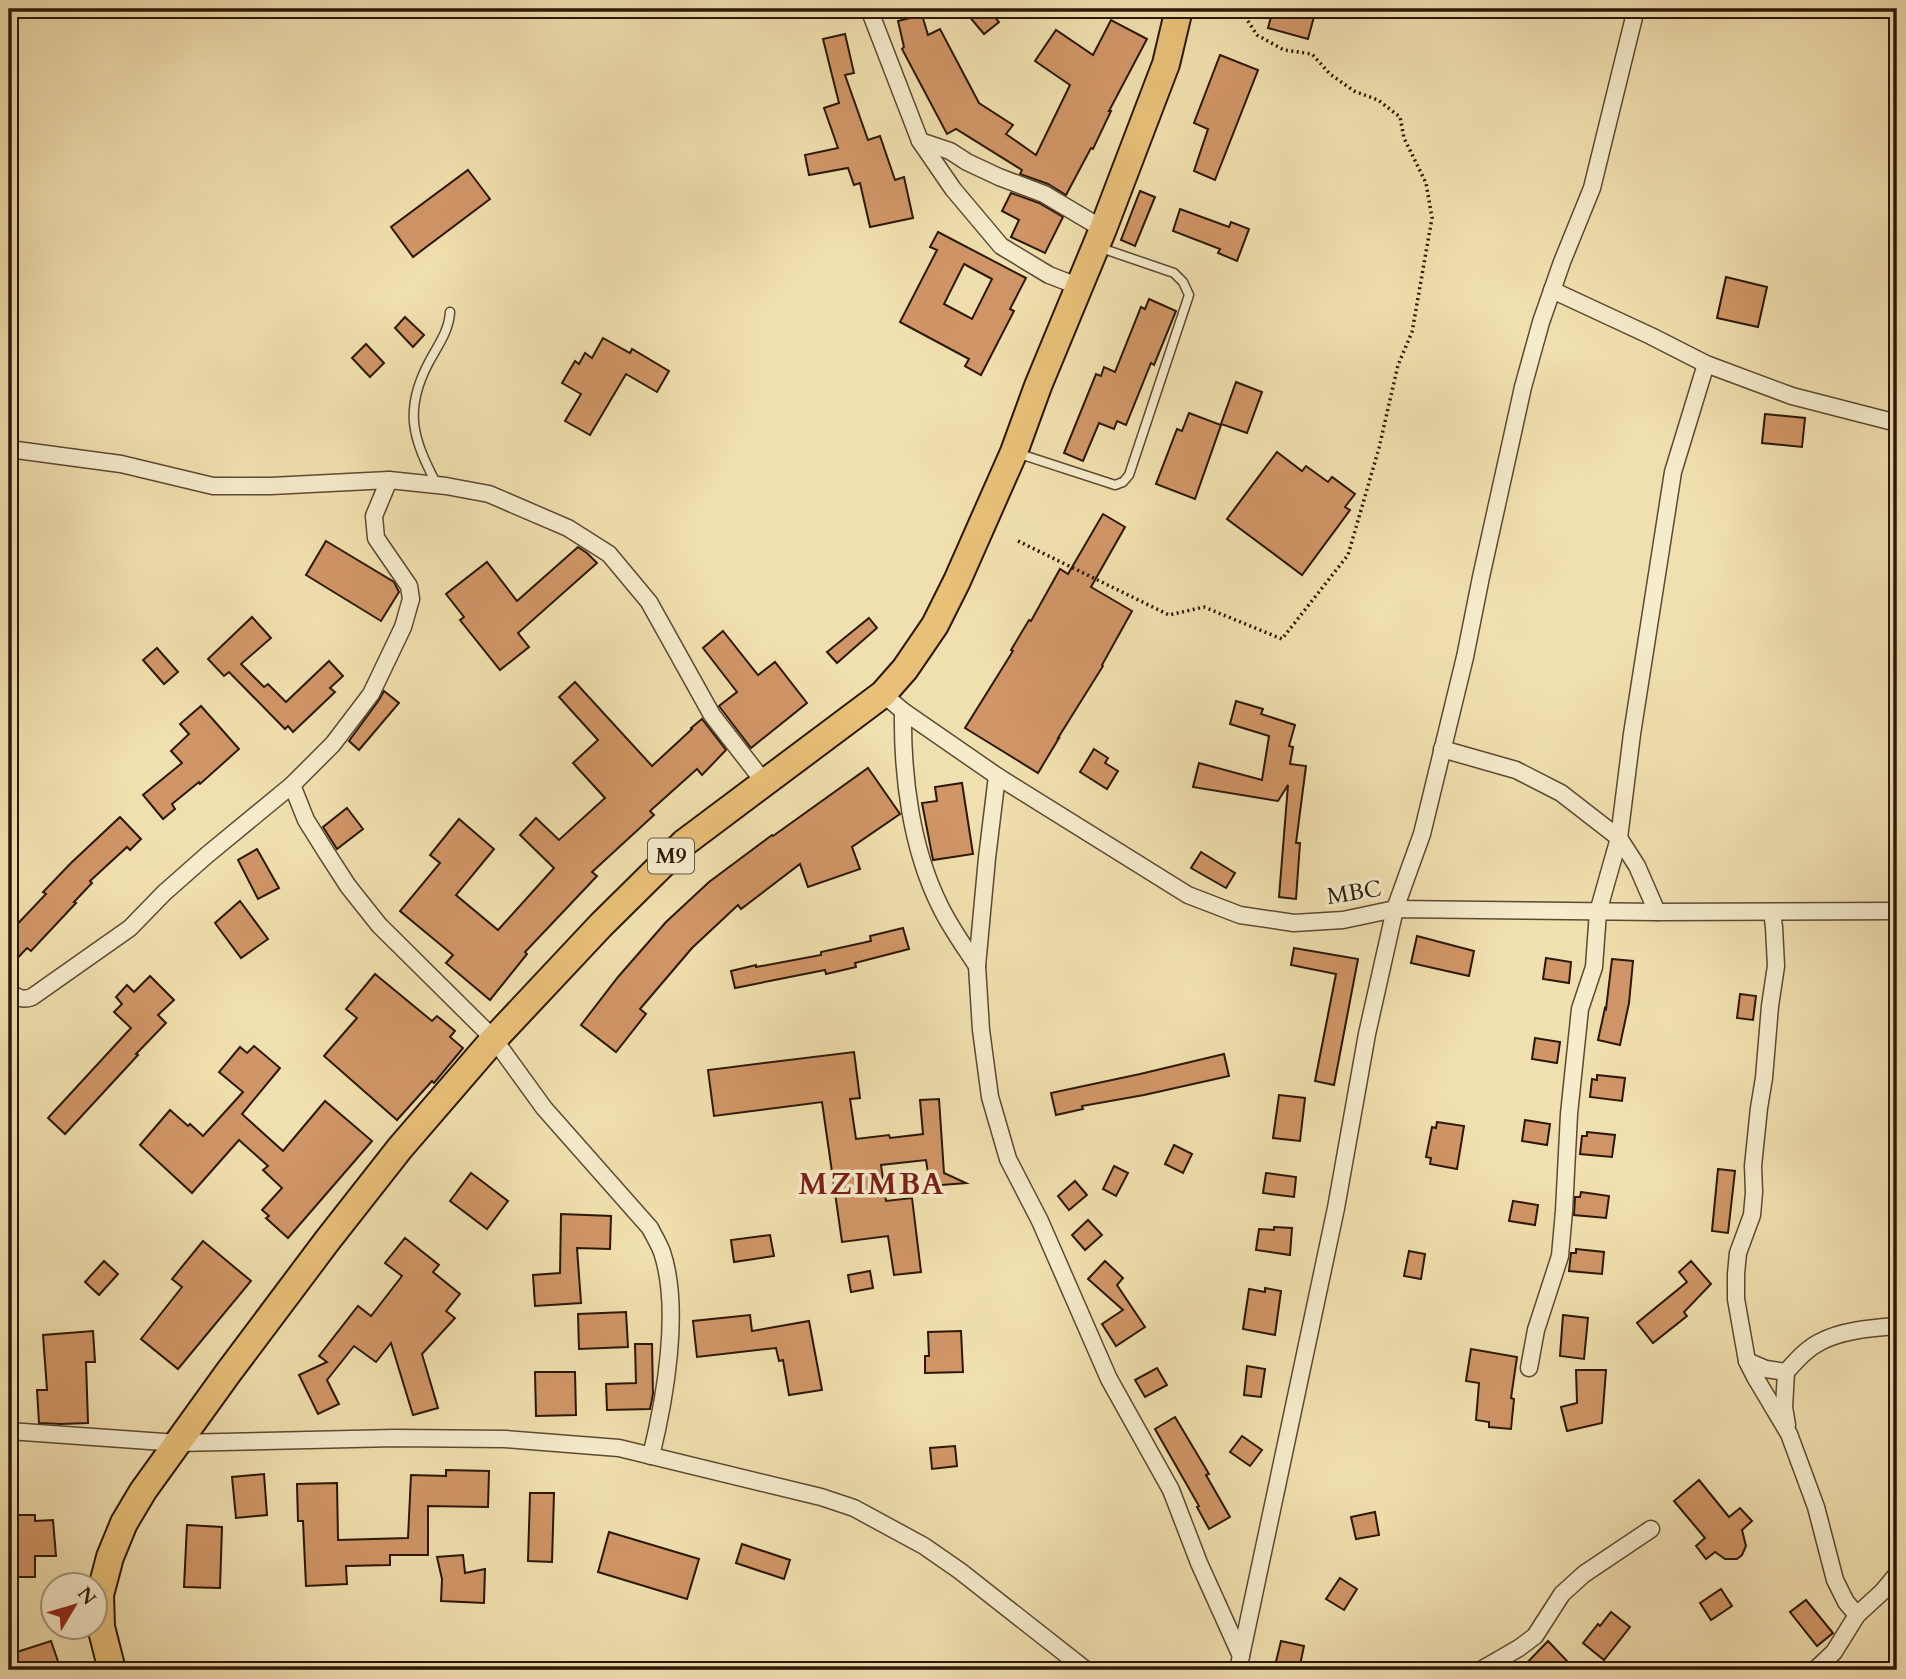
<svg xmlns="http://www.w3.org/2000/svg" width="1906" height="1679" font-family="Cardo,serif">
	<style>
		.building { fill: #d19667; stroke: #2b1708; stroke-width: 2; fill-rule: evenodd }
		.lines { fill: none; stroke-linecap: round; stroke-linejoin: round }
		.lane-casing { stroke: #5c4932; stroke-width: 11 }
		.street-casing { stroke: #5c4932; stroke-width: 19 }
		.primary-casing { stroke: #2b1708; stroke-width: 30 }
		.path { stroke: #2b1708; stroke-width: 3.5; stroke-dasharray: 2 3.5; stroke-linecap: butt }
		.lane { stroke: #f6ebcb; stroke-width: 8 }
		.street { stroke: #f6ebcb; stroke-width: 16 }
		.primary { stroke: #e8c078; stroke-width: 26 }
		.labels { text-anchor: middle; stroke-width: 7; stroke-linejoin: round; paint-order: stroke }
		.shield { fill: #f6ebcb; stroke: #685742; stroke-width: 2 }
		.shield-label { font-size: 21px; font-weight: bold; fill: #2b1708 }
		.street-label { font-size: 23px; fill: #2b1708; stroke: #f6ebcb }
		.district-label { font-size: 30px; font-weight: bold; letter-spacing: 2px; fill: #7a1f14; stroke: #f6ebcb }
	</style>
	<rect width="100%" height="100%" fill="#f1e0af"/>
	<filter id="stains"><feTurbulence type="fractalNoise" baseFrequency=".00286" numOctaves="4"/><feColorMatrix values="0 0 0 0 .2 0 0 0 0 .09 0 0 0 0 .02 0 0 0 .5 -.17"/></filter>
	<radialGradient id="worn" r=".72"><stop offset=".6" stop-color="#630" stop-opacity="0"/><stop offset="1" stop-color="#630" stop-opacity=".3"/></radialGradient>
	<g class="building">
		<path d="M963,9H988L999,22L984,34Z"/>
		<path d="M1273,9H1316L1308,39L1268,28Z"/>
		<path d="M922,15L928,35L940,29L979,103L1013,125L1006,134L1036,155L1070,85L1035,61L1056,30L1093,55L1111,20L1147,39L1109,111H1111L1093,149L1091,148L1066,195L1048,184L1020,174L1022,170L956,129L947,134L902,49L904,47L898,21Z"/>
		<path d="M845,34L854,73L845,75L868,140L880,136L895,180L904,177L913,218L870,227L860,183L854,185L848,168L809,175L805,155L838,148L824,108L839,103L823,39Z"/>
		<path d="M1220,55L1258,70L1215,180L1194,171L1208,129L1194,123Z"/>
		<path d="M468,170L490,199L413,257L391,227Z"/>
		<path d="M1140,191L1155,197L1135,246L1121,240Z"/>
		<path d="M1011,193L1039,203L1063,217L1045,253L1011,237L1019,220L1002,211Z"/>
		<path d="M1180,209L1229,227L1231,222L1249,229L1237,261L1218,253L1220,249L1173,231Z"/>
		<path d="M938,232L1026,278L1010,309L1014,311L981,375L965,366L969,359L900,322L937,250L930,247ZM964,264L992,279L972,319L944,304Z"/>
		<path d="M1726,277L1767,287L1758,327L1717,318Z"/>
		<path d="M1149,299L1176,311L1154,365L1151,363L1126,425L1117,421L1114,429L1099,423L1083,461L1064,453L1096,374L1101,376L1104,367L1115,372L1141,307L1145,309Z"/>
		<path d="M405,317L424,335L413,347L395,328Z"/>
		<path d="M603,338L630,353L632,349L669,371L657,392L626,374L590,435L565,421L581,394L562,383L575,361L579,364L585,353L592,358Z"/>
		<path d="M366,344L384,363L370,377L352,358Z"/>
		<path d="M1236,382L1262,392L1247,433L1221,424Z"/>
		<path d="M1189,413L1221,425L1195,499L1156,484L1177,429L1182,431Z"/>
		<path d="M1765,414L1805,418L1802,447L1762,443Z"/>
		<path d="M1277,452L1302,471L1306,466L1328,482L1332,477L1355,494L1345,507L1350,510L1302,575L1227,519Z"/>
		<path d="M1103,514L1125,527L1091,587L1132,611L1102,665L1103,666L1058,738H1059L1038,773L965,728L1013,651L1011,650L1029,620L1031,621L1060,569L1068,574Z"/>
		<path d="M326,541L394,582L399,592L381,621L306,575Z"/>
		<path d="M578,547L587,553L597,563L518,633L529,647L500,670L460,620L464,617L446,594L487,562L517,601Z"/>
		<path d="M252,617L271,638L241,664L264,687L268,684L286,702L329,661L343,676L330,688L335,692L293,732L288,726L285,729L229,672L224,676L208,659Z"/>
		<path d="M869,618L877,628L837,663L827,652Z"/>
		<path d="M723,631L758,675L775,662L807,703L751,748L719,706L737,692L703,648Z"/>
		<path d="M157,648L178,672L164,684L143,660Z"/>
		<path d="M575,682L652,766L692,729L691,728L702,719L726,750L702,775L697,769L650,811L654,815L592,872L597,876L525,952L527,954L490,1000L446,963L453,955L400,911L440,863L430,855L459,819L494,849L456,895L498,930L554,868L520,835L536,818L559,840L605,798L573,763L598,740L559,697Z"/>
		<path d="M384,691L399,703L359,750L349,741L379,700Z"/>
		<path d="M1236,701L1263,709L1261,714L1295,725L1289,746L1293,747L1290,764L1306,766L1296,843H1300L1296,899L1279,897L1288,785L1278,801L1193,787L1199,763L1262,780L1269,736L1230,724Z"/>
		<path d="M201,706L239,749L200,784L199,782L172,804L175,809L163,819L143,795L182,763L171,751L189,734L180,724Z"/>
		<path d="M1094,749L1108,758L1105,763L1118,771L1107,789L1080,772Z"/>
		<path d="M868,768L900,814L852,847L860,869L808,887L800,864L741,909L738,905L692,948L640,1009L646,1014L616,1052L581,1025L618,977L666,922L709,882L772,835L773,836Z"/>
		<path d="M962,783L973,854L933,860L922,803L937,801L935,787Z"/>
		<path d="M347,808L363,829L337,849L323,827Z"/>
		<path d="M120,817L141,839L130,850L127,847L90,881L92,883L74,902L76,903L31,951L27,948L9,967V933L46,894L43,892L71,863Z"/>
		<path d="M257,849L279,888L258,899L238,860Z"/>
		<path d="M1201,852L1235,873L1226,888L1191,868Z"/>
		<path d="M240,901L268,939L241,958L215,923Z"/>
		<path d="M903,928L909,949L855,963L856,967L826,974L825,970L735,988L731,971L756,965V967L821,955V952L871,941L870,936Z"/>
		<path d="M1417,936L1474,951L1469,976L1411,963Z"/>
		<path d="M1294,948L1358,959L1334,1085L1315,1081L1336,974L1291,965Z"/>
		<path d="M1546,958L1571,962L1569,983L1543,979Z"/>
		<path d="M1612,959L1633,961L1629,1003L1620,1045L1598,1040L1605,1008L1606,1009Z"/>
		<path d="M375,974L432,1021L437,1016L455,1031L450,1037L463,1048L434,1083L432,1081L397,1120L324,1056L357,1018L346,1009Z"/>
		<path d="M150,976L174,1000L158,1015L166,1023L136,1054L138,1055L65,1134L48,1118L131,1028L114,1012L122,1004L116,997L127,985L134,992Z"/>
		<path d="M1740,994L1756,996L1753,1020L1737,1018Z"/>
		<path d="M1535,1038L1560,1042L1557,1063L1532,1059Z"/>
		<path d="M254,1046L280,1068L242,1114L283,1151L325,1101L372,1141L288,1238L266,1218L269,1216L262,1210L282,1188L263,1170L268,1166L239,1140L192,1193L140,1145L170,1110L188,1126L190,1124L203,1136L243,1092L219,1072L240,1047L247,1053Z"/>
		<path d="M854,1052L860,1098L850,1099L856,1139L889,1135L890,1138L923,1134L920,1100L939,1099L944,1173L966,1183L930,1186L926,1160L881,1165L886,1201L912,1198L921,1272L894,1275L888,1236L842,1242L822,1102L714,1116L708,1070Z"/>
		<path d="M1224,1054L1229,1076L1144,1095L1082,1106L1083,1109L1056,1115L1051,1093L1140,1074Z"/>
		<path d="M1597,1075L1625,1078L1622,1101L1590,1097L1592,1079L1597,1080Z"/>
		<path d="M1279,1095L1305,1098L1300,1141L1273,1138Z"/>
		<path d="M1525,1120L1550,1124L1547,1145L1522,1141Z"/>
		<path d="M1437,1122L1464,1126L1457,1169L1430,1164L1431,1158L1426,1157L1432,1127L1436,1128Z"/>
		<path d="M1587,1132L1615,1135L1612,1157L1580,1154L1582,1136H1587Z"/>
		<path d="M1174,1145L1192,1154L1183,1173L1165,1164Z"/>
		<path d="M1114,1166L1128,1173L1116,1196L1103,1189Z"/>
		<path d="M1718,1169L1735,1171L1728,1233L1712,1231Z"/>
		<path d="M471,1173L508,1201L487,1229L450,1201Z"/>
		<path d="M1266,1173L1296,1177L1294,1197L1263,1193Z"/>
		<path d="M1075,1181L1087,1195L1069,1210L1058,1196Z"/>
		<path d="M1581,1192L1609,1196L1606,1218L1574,1215L1575,1197H1580Z"/>
		<path d="M1513,1201L1538,1205L1535,1225L1509,1221Z"/>
		<path d="M561,1214L611,1216L610,1249L577,1248L581,1303L535,1306L533,1275L560,1273Z"/>
		<path d="M1088,1220L1102,1235L1085,1250L1072,1235Z"/>
		<path d="M1274,1227L1292,1228L1290,1255L1256,1250L1259,1229L1274,1230Z"/>
		<path d="M770,1235L774,1256L734,1262L731,1240Z"/>
		<path d="M405,1238L439,1265L433,1272L460,1294L446,1311L455,1318L422,1354L438,1408L413,1415L391,1343L376,1362L354,1346L327,1380L339,1404L318,1414L299,1375L327,1362L319,1356L358,1306L371,1316L402,1276L385,1263Z"/>
		<path d="M203,1241L251,1281L178,1369L141,1339L182,1287L172,1279Z"/>
		<path d="M1576,1249L1604,1252L1602,1274L1569,1271L1571,1253H1576Z"/>
		<path d="M1409,1251L1425,1254L1421,1279L1404,1276Z"/>
		<path d="M104,1261L118,1274L99,1295L85,1282Z"/>
		<path d="M1105,1261L1123,1278L1117,1285L1145,1327L1116,1346L1102,1324L1123,1310L1088,1279Z"/>
		<path d="M1691,1261L1711,1284L1684,1312L1687,1316L1653,1343L1637,1323L1687,1282L1679,1272Z"/>
		<path d="M870,1271L873,1288L851,1292L848,1275Z"/>
		<path d="M1265,1288L1281,1291L1275,1335L1243,1329L1249,1289L1265,1292Z"/>
		<path d="M626,1312L628,1347L579,1349L578,1314Z"/>
		<path d="M750,1315L752,1331L809,1321L822,1390L789,1395L783,1360L779,1361L776,1348L697,1357L693,1321Z"/>
		<path d="M1563,1315L1588,1318L1584,1359L1560,1356Z"/>
		<path d="M93,1331L95,1362H86L88,1423L61,1424L39,1423L37,1390H47L43,1335Z"/>
		<path d="M961,1331L963,1372L925,1373V1356H929L928,1332Z"/>
		<path d="M635,1344H652L653,1394L650,1409L607,1410L606,1384L636,1383Z"/>
		<path d="M1471,1349L1517,1357L1511,1398L1514,1399L1511,1429L1489,1427V1422L1476,1420L1479,1383L1466,1381Z"/>
		<path d="M1247,1366L1265,1369L1261,1397L1244,1395Z"/>
		<path d="M1157,1368L1167,1385L1145,1397L1135,1380Z"/>
		<path d="M1576,1370H1606L1602,1423L1567,1431L1561,1407L1577,1403Z"/>
		<path d="M535,1372H575L576,1415L536,1416Z"/>
		<path d="M1175,1417L1209,1474L1206,1475L1230,1517L1209,1529L1197,1507L1199,1506L1155,1429Z"/>
		<path d="M1242,1436L1262,1450L1250,1466L1230,1452Z"/>
		<path d="M955,1446L957,1466L932,1469L930,1448Z"/>
		<path d="M446,1470L489,1471L488,1507L428,1506V1555H390V1565L346,1566L347,1584L306,1586L303,1521H298L297,1484L337,1483L338,1540L408,1538L411,1475L446,1476Z"/>
		<path d="M264,1474L267,1515L236,1518L232,1477Z"/>
		<path d="M1699,1480L1729,1517L1740,1508L1752,1521L1742,1530L1746,1546L1742,1555L1737,1559H1725L1715,1552L1706,1559L1696,1546L1705,1538L1674,1501Z"/>
		<path d="M530,1493H554L552,1562L528,1561Z"/>
		<path d="M1375,1512L1379,1535L1356,1539L1351,1517Z"/>
		<path d="M9,1515H35V1521L53,1520L56,1556H35V1577H9Z"/>
		<path d="M187,1525L222,1527L220,1588L184,1587Z"/>
		<path d="M609,1532L699,1559L687,1599L598,1572Z"/>
		<path d="M742,1544L790,1560L784,1579L736,1563Z"/>
		<path d="M463,1555L465,1573L485,1569L484,1603L441,1601L442,1579L437,1557Z"/>
		<path d="M1340,1578L1357,1589L1344,1610L1326,1599Z"/>
		<path d="M1721,1589L1732,1606L1711,1620L1700,1603Z"/>
		<path d="M1806,1600L1833,1633L1817,1646L1790,1612Z"/>
		<path d="M1611,1612L1630,1627L1604,1660L1583,1643L1598,1624L1600,1626Z"/>
		<path d="M51,1641L61,1670H19L14,1653Z"/>
		<path d="M1281,1641L1304,1646L1299,1670H1274Z"/>
		<path d="M1548,1641L1567,1661L1558,1670H1520Z"/>
	</g>
	<g class="lines">
		<defs>
			<g id="lane">
				<path d="M1017,453L1115,485L1123,482L1129,475L1189,295L1183,282L1174,273L1101,248"/>
				<path d="M437,485C413,439 403,411 429,362C438,345 449,331 450,312"/>
			</g>
			<g id="street">
				<path d="M869,9L920,141L953,189L1001,246L1049,275L1080,287"/>
				<path d="M920,141L950,151L967,162L999,177L1044,194L1103,229"/>
				<path d="M1552,290L1651,336L1706,364L1792,396L1897,423"/>
				<path d="M9,449L121,464L213,486H271L389,480L446,486L489,494L568,528L609,554L649,602L712,715L764,782"/>
				<path d="M883,694L903,711L997,776L1188,895L1240,915L1294,923L1343,920L1395,909L1657,912L1897,911"/>
				<path d="M903,711C902,775 911,848 940,906C950,927 964,946 977,966"/>
				<path d="M1442,749L1516,770L1561,793L1619,838L1637,866L1657,912"/>
				<path d="M997,776L987,858L977,966L981,1030L990,1097L1008,1159L1040,1221L1109,1379L1171,1490L1199,1563L1241,1656"/>
				<path d="M292,785L306,820L326,852L348,886L379,925L494,1039L544,1108L650,1228C654,1236 659,1244 662,1252C681,1309 665,1399 651,1456"/>
				<path d="M1772,912L1774,927L1776,966L1770,1006L1764,1078L1759,1108L1753,1166L1754,1192L1752,1215L1738,1253L1736,1274V1299L1747,1361L1755,1377L1789,1434L1816,1507L1835,1580L1846,1602L1857,1615"/>
				<path d="M9,992C17,997 22,1001 32,997L130,928L164,893L207,855L292,785L333,744L371,694L403,627L411,599L409,586L376,538L374,516L389,480"/>
				<path d="M1747,1361L1766,1369L1786,1372C1796,1361 1806,1349 1820,1342C1842,1330 1873,1328 1897,1326"/>
				<path d="M1529,1368L1536,1330L1560,1256L1564,1211L1569,1114L1580,1009L1594,967L1598,912L1619,838L1632,734L1673,472L1706,364"/>
				<path d="M1786,1372L1784,1407L1787,1425"/>
				<path d="M9,1431L178,1443L395,1438L505,1439L619,1448L821,1497L854,1508L924,1546L960,1571L1086,1670"/>
				<path d="M1238,1670L1336,1208L1367,1034L1395,909L1422,834L1465,657L1481,577L1523,387L1541,322L1562,262L1592,188L1636,9"/>
				<path d="M1481,1670L1519,1648L1535,1636L1562,1594L1584,1574L1651,1529"/>
				<path d="M1815,1670L1834,1652L1857,1615L1882,1592L1897,1574"/>
			</g>
			<path id="primary" d="M112,1670L101,1627L100,1595L110,1557L124,1523L143,1491L228,1373L327,1241L400,1148L494,1039L601,925L684,843L883,694L905,669L935,625L957,581L1014,452L1038,386L1103,229L1166,64L1179,9"/>
		</defs>
		<use href="#lane" class="lane-casing"/>
		<use href="#street" class="street-casing"/>
		<use href="#primary" class="primary-casing"/>
		<path class="path" d="M1018,541L1169,615L1204,607L1282,639L1348,555L1379,448L1398,365L1412,332L1432,218L1426,183L1404,138L1400,117L1378,100L1354,91L1330,74L1312,54L1284,50L1257,35L1240,9"/>
		<use href="#lane" class="lane"/>
		<use href="#street" class="street"/>
		<use href="#primary" class="primary"/>
	</g>
	<g class="labels">
		<rect class="shield" x="648" y="838.5" width="46" height="35" rx="5"/>
		<g class="shield-label">
			<text x="671" y="863">M9</text>
		</g>
		<g class="street-label">
			<text transform="translate(1354 892) rotate(-9)" y="8">MBC</text>
		</g>
		<g class="district-label">
			<text x="872" y="1194">MZIMBA</text>
		</g>
	</g>
	<rect width="1906" height="1679" fill="none" stroke="#f1e0af" stroke-width="35"/>
	<rect x="10" y="10" width="1885" height="1658" fill="none" stroke="#2b1708" stroke-width="3.5"/>
	<rect x="18" y="18" width="1871" height="1644" fill="none" stroke="#2b1708" stroke-width="2"/>
	<g transform="translate(74 1606) rotate(52)"><circle r="33" fill="#f6ebcb" stroke="#a5967d" stroke-width="2"/>
	<path d="M0-5L12 26L0 18L-12 26Z" fill="#8f2418"/>
	<text y="-10" font-size="19" font-weight="bold" text-anchor="middle" fill="#2b1708">N</text>
	</g>
	<rect width="100%" height="100%" filter="url(#stains)"/>
	<rect width="100%" height="100%" fill="url(#worn)"/>
</svg>
